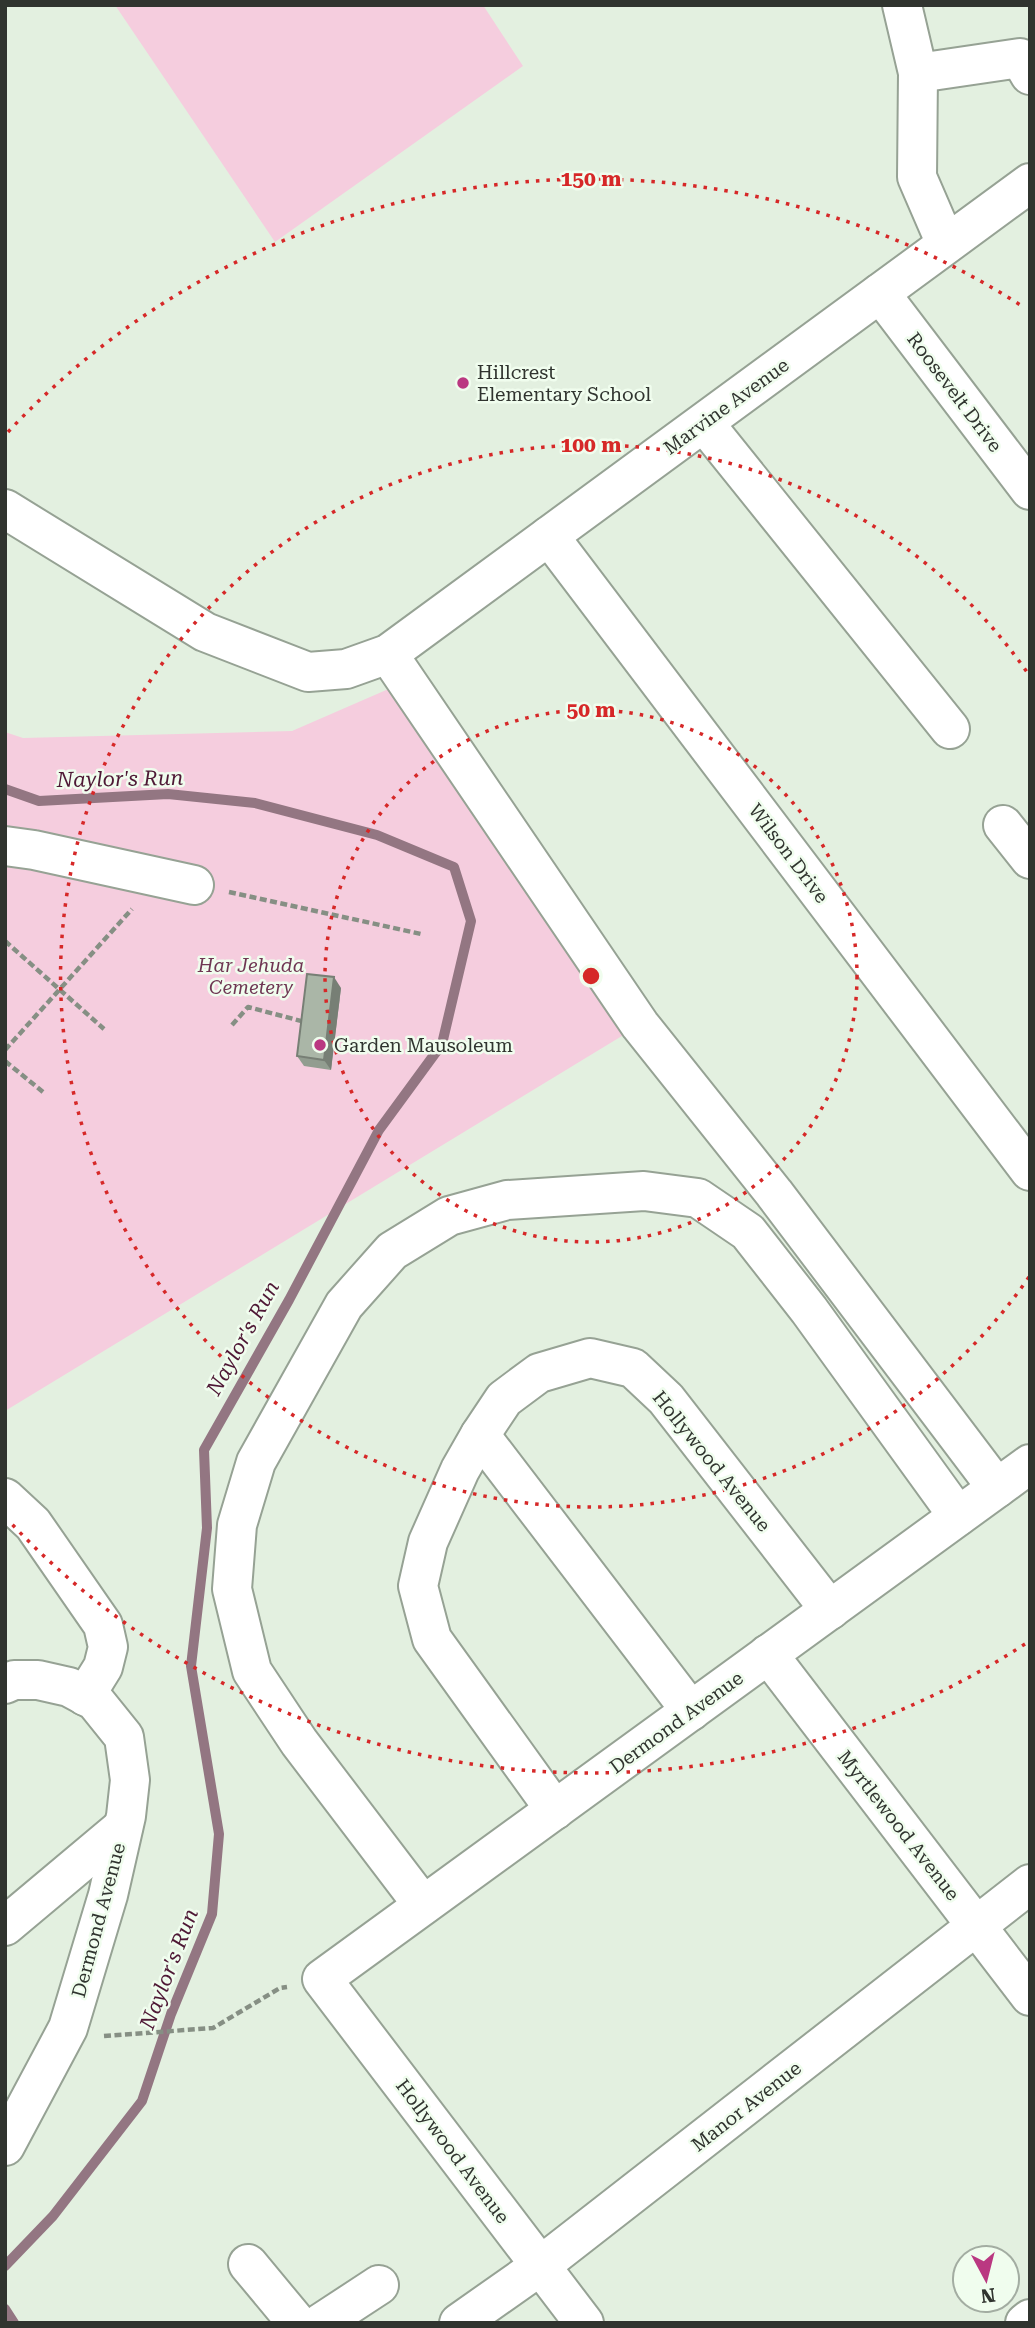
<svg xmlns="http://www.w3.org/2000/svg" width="1035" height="2328" font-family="'Roboto Serif',serif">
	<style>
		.green { fill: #f5cdde }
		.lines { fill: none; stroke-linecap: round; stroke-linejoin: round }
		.stream { stroke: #937682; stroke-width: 10 }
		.minor-casing { stroke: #96a294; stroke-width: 42 }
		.path { stroke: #868f84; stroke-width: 4.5; stroke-dasharray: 7 3.5; stroke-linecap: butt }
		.minor { stroke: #fff; stroke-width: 38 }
		.wall { fill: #929d90 }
		.shaded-wall { fill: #777f75 }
		.building { fill: #aab6a7; stroke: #777f75; stroke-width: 2 }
		.ring { fill: none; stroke: #d62828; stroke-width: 3.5; stroke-dasharray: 3.5 7 }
		.poi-dot { fill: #ba3881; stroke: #f0fdee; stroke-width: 2.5 }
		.labels { text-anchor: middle; stroke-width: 5; stroke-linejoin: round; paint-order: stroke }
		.poi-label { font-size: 19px; fill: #30342f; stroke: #f0fdee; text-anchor: start }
		.street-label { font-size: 19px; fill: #30342f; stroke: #f0fdee }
		.park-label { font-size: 19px; font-style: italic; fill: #6f3653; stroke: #f0fdee }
		.water-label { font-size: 21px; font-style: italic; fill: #4e1835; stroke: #f0fdee }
		.centre { fill: #d62828; stroke: #f0fdee; stroke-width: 3.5 }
		.ring-label { font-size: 21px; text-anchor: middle; font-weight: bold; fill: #d62828; stroke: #f0fdee; stroke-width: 5; stroke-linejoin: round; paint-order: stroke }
	</style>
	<rect width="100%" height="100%" fill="#e3f0e0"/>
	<g class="green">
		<path d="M115,5H483L523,66L275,242Z"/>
		<path d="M400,684L640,1025L5,1411V732L23,738L292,731Z"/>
	</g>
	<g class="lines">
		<g class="stream">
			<path d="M5,789L39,801L168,794L255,803L377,835L454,867L471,921L442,1044L379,1130L289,1300L204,1450L207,1528L191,1666L219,1834L212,1914L171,2014L142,2101L53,2216L5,2266"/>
			<path d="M5,2309L14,2323"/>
		</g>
		<defs>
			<g id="minor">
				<path d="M902,5L918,73L917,177L946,244"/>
				<path d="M918,73L1020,58L1030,75"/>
				<path d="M880,293L1030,490"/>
				<path d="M704,423L950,729"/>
				<path d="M5,509L205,632L308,672L346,669L388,654L1030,183"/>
				<path d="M549,536L1030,1171"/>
				<path d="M388,654L640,1025L774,1193L997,1488"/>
				<path d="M1003,825L1030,859"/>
				<path d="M5,846L34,850L194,885"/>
				<path d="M480,1435L691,1711"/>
				<path d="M5,1498L33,1524L103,1625L108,1647L103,1667L85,1696"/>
				<path d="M768,1654L1030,1996"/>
				<path d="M5,1684L14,1680H38L69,1687L95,1701L124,1737L130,1780L126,1816L108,1895L68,2028L5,2146"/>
				<path d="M555,1810L432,1639L418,1586L428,1542L460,1470L480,1435L504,1399L539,1373L590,1358L633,1368L666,1399L830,1610"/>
				<path d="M423,1905L299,1742L252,1671L232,1589L237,1525L256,1462L344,1305L392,1251L449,1216L507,1200L644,1191L698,1198L748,1232L809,1310L958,1516"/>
				<path d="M5,1926L123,1827"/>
				<path d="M248,2264L297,2323"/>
				<path d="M321,2323L379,2285"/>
				<path d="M459,2323L540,2266L1030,1884"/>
				<path d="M584,2323L322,1979L1030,1464"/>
				<path d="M1025,2323L1030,2319"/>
			</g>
		</defs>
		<use href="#minor" class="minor-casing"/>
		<g class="path">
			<path d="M229,892L421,934"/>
			<path d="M5,941L104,1029"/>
			<path d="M232,1025L248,1007L305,1022"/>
			<path d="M5,1050L132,909"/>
			<path d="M5,1061L43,1092"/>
			<path d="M104,2036L213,2028L280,1988L287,1987"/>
		</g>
		<use href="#minor" class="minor"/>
	</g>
	<path class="wall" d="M341,988L331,1070L304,1066L297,1056Z"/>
	<path class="shaded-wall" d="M334,977L341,988L331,1070L324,1060Z"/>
	<path class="building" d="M307,974L334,977L324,1060L297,1056Z"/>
	<g class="ring">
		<circle cx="591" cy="976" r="266"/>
		<path d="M1029 1277A531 531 0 1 1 1029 675"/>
		<path d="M1025 1644A797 797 0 0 1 8 1520M8 432A797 797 0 0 1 1025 308"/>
	</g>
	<g class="poi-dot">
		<circle cx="463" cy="383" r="7"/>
		<circle cx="320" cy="1045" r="7"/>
	</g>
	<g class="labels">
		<g class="poi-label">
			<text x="477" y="379">Hillcrest<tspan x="477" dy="22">Elementary School</tspan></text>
			<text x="334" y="1052">Garden Mausoleum</text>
		</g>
		<g class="street-label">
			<text transform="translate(955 392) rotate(53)" y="7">Roosevelt Drive</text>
			<text transform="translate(726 406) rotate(-36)" y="7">Marvine Avenue</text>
			<text transform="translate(789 853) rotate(53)" y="7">Wilson Drive</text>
			<text transform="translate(712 1461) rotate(51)" y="7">Hollywood Avenue</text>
			<text transform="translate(676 1722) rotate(-36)" y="7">Dermond Avenue</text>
			<text transform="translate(899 1825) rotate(52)" y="7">Myrtlewood Avenue</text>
			<text transform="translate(98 1920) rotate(-75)" y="7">Dermond Avenue</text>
			<text transform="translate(746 2106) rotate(-38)" y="7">Manor Avenue</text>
			<text transform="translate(453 2151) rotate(53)" y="7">Hollywood Avenue</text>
		</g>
		<g class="park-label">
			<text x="251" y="972">Har Jehuda<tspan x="251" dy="22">Cemetery</tspan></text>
		</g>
		<g class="water-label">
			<text transform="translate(120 779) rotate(-1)" y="7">Naylor's Run</text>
			<text transform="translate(243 1338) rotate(-61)" y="7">Naylor's Run</text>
			<text transform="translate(169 1969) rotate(-69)" y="7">Naylor's Run</text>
		</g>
	</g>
	<circle cx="591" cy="976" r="10" class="centre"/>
	<g class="ring-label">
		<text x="591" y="186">150 m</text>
		<text x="591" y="452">100 m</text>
		<text x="591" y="717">50 m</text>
	</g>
	<rect width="1035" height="2328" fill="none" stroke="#30342f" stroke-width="14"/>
	<g transform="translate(986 2279) rotate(173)"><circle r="33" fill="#f0fdee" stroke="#a3ada2" stroke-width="2"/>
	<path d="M0-5L12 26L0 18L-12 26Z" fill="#ba3881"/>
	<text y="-10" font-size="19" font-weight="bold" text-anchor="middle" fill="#30342f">N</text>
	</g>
</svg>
